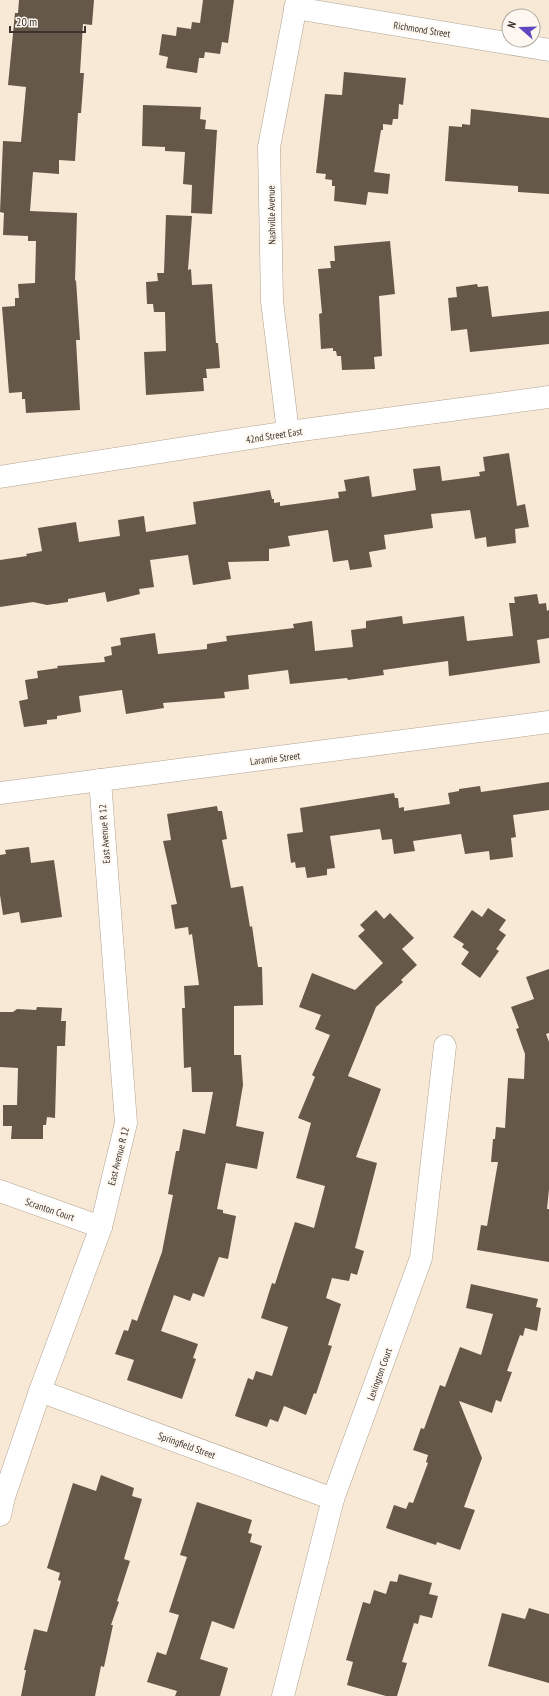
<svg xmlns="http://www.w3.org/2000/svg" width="549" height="1696" font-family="'PT Sans Narrow',sans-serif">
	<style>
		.building { fill: #655848 }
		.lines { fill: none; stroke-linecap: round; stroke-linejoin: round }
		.minor-casing { stroke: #b2a492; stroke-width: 23 }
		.minor { stroke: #fff; stroke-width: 22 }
		.labels { text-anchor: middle; stroke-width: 4; stroke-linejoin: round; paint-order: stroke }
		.street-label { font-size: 10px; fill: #39332b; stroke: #fef8f0 }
	</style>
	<rect width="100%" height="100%" fill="#f8e9d6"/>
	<g class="building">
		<path d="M19,0H94L92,25L83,24L80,73H84L81,113H78L75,161L59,160V174L33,172L30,211L77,213L75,281L76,280L80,340H76L80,410L26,413L25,399H22V392L9,393L2,307L15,306V298H19L18,284L35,283L36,241H28V236L3,235L4,213L0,212L3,141L21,142L26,87L8,85L15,13H18Z"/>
		<path d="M203,0H234L228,43L222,42L220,54L205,52L204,58H199L197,73L166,68L168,57L159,55L162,34L176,36L177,27L191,29L192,22L200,23Z"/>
		<path d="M344,72L406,78L403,105L399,104L398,119H393L392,125L383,124V130H381L374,172L390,174L388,194L368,192L366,205L334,201L335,186H332V180L325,179L326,174L316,173L325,94L342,95Z"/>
		<path d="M143,105L201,107L200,119L206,120L205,129L217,130L212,214L191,213L192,185L183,184L185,152L165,151V147L142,146Z"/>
		<path d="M471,109L549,118V194L518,192V186L445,181L449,126L462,127V124L470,125Z"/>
		<path d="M166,215L192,216L188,270L191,269L192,285L212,284L216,343H218L220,368L206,369L207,378H203L204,391L146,395L144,352L166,351L165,312H154L153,304H147L146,282L158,281L157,273H164Z"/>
		<path d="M390,241L395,294L379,296L382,356L374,357L375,369L342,370L341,356H337L336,351H333V348L321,349L319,314L322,313L318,269L331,268L330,261H335L334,246Z"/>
		<path d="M477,284L478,287L488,286L492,317L549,311V344L470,352L467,329L451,331L448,298L457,297L456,287Z"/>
		<path d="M509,453L517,506L525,504L529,527L515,529L516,543L487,547L486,537L475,539L470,510L431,514L433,528L384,535L386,549L369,552L372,567L350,570L348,560L333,562L328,530L288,536L290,546L269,549V561L228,562L231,579L193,585L188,555L150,560L154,587L139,589L140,594L107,602L105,592L68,599V602L47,605L33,602L0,607V560L27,556L26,554L42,551L38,528L76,522L79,542L120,536L118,520L144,516L146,532L196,524L193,502L270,490L272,499H274V503L280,502V506L339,498L338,492L346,491L344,480L369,476L372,497L416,490L413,469L440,466L442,481L480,476L479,472L485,471L483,457Z"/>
		<path d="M537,594L539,604L546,603L547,611L549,610V638L537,640L540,663L449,676L448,661L383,670L384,675L348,680L347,678L290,684L288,670L248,675L249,689L224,692L225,698L163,703L164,708L126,714L122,690L79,696L81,712L57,716V719L47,720V724L24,727L19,701L28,699L25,680L38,678L37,671L58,668L57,666L105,662L104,657L112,655L111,647L121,645L120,638L155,633L158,654L207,649V644L227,641L226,636L294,628L293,624L312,621L315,651L353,647L351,630L366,628V621L402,616L403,624L464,616L467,641L513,636L509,603H515L514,597Z"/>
		<path d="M549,782V810L513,815L516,837L511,838L513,857L490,860L489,851L465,854L461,834L413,841L415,851L394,854L392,839L382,840L380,829L330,836L335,868L327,869V875L307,878L305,867L296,868L295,862L291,863L287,834L303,832L300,808L394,793L395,798H398L399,808L404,807V811L450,804L448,793L459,791V789L480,786L481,792Z"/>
		<path d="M217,806L218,811H222L227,839L222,840L231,888L243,886L250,927L252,926L258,967H262L263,1005L234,1006V1055H241L243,1085L236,1126L264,1132L257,1169L226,1163L217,1209L223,1210V1213L236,1216L228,1259L219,1257L204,1297L193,1293L190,1301L174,1295L161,1331L198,1344L193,1358L196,1359L182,1399L127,1380L134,1360L115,1354L124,1330L128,1331L132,1319L137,1321L162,1252L173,1195L168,1194L176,1151H179L183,1129L205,1134L213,1092H192L191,1067L184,1068L182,1008H185L184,986L199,985L192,934L189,935L188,927L175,929L171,905L177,904L163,841L171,840L167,814Z"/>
		<path d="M29,847L31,863L54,860L62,917L21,923L19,912L3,915L0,895V855L6,854L5,850Z"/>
		<path d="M488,908L506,920L499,930L506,935L496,949L499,951L480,978L461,964L469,952L462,947L464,944L453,937L472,910L482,917Z"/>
		<path d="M376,910L384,919L390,913L414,938L402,949L417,965L401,980L403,982L376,1007L348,1076L381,1089L356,1157L377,1163L355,1248L364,1251L357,1275L351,1273L349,1281L332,1278L326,1298L341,1304L328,1345L332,1346L316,1394L314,1393L306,1415L284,1406L278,1422L270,1419L267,1427L235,1416L248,1378L253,1380L256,1371L272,1376L288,1327L261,1318L272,1283L275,1284L295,1222L314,1228L325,1186L296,1178L311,1123L298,1118L315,1077L312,1075L330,1035L315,1029L321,1015L299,1007L312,973L355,990L383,963L358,936L365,930L360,925Z"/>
		<path d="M549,969V1033L546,1034L549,1042V1189L547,1209H549V1262L477,1250L481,1225L487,1226L498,1162H491L493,1139H495L496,1127L505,1128L508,1078L524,1079L525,1054L516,1029L519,1028L511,1007L534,999L526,977Z"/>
		<path d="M37,1007L62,1008L61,1021H66L65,1046H57L55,1118L47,1117L46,1125H43V1139H11L12,1126H3V1105H17L18,1068L0,1067V1012H13L17,1009L36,1010Z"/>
		<path d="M471,1284L538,1299L536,1307L541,1308L537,1331L525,1328L523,1336L520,1335L507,1371L512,1372L501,1402L496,1400L492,1413L459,1401L482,1458L464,1507L475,1510L460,1550L437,1542L436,1545L386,1528L394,1505L406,1509L409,1502L413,1503L428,1463L426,1462L428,1455L413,1450L421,1428L424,1429L440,1385L445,1387L460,1347L481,1355L493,1314L466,1308Z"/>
		<path d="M101,1475L134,1488L132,1496L142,1499L124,1559L130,1561L117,1601L119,1602L111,1625H113L104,1667L101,1666L95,1696H21L26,1670H24L34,1629L47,1632L61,1581L58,1580L60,1573L47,1568L73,1483L96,1491Z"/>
		<path d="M197,1502L252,1520L248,1533L252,1534L250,1542L262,1546L234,1629L212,1621L200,1659L228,1668L220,1696H175L177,1691L147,1682L157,1652L166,1655L179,1615L169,1612L187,1557L180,1555Z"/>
		<path d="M399,1574L432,1583L429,1594L438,1596L432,1618L420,1615L418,1624L414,1623L402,1662L407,1663L397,1696H386L347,1685L353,1662L346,1660L363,1602L370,1604L374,1590L386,1594L390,1581L397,1582Z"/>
		<path d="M529,1608L549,1614V1683L488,1666L502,1613L525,1619Z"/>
	</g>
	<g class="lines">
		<defs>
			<g id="minor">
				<path d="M295,8L549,50"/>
				<path d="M288,432L272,301L269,147L297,0"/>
				<path d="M0,477L288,432L549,397"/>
				<path d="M0,793L549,722"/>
				<path d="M0,1191L101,1227"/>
				<path d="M40,1391L333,1499"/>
				<path d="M0,1515L4,1497L40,1391L101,1227L126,1123L100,780"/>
				<path d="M283,1696L333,1499L421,1258L445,1046"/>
			</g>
		</defs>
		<use href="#minor" class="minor-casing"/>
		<use href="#minor" class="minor"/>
	</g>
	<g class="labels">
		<g class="street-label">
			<text transform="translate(422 29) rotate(9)" y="4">Richmond Street</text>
			<text transform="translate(271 215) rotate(-91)" y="4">Nashville Avenue</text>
			<text transform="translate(274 435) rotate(-9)" y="4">42nd Street East</text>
			<text transform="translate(275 758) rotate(-7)" y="4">Laramie Street</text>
			<text transform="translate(104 834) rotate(-94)" y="4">East Avenue R 12</text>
			<text transform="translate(118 1156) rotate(-76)" y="4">East Avenue R 12</text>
			<text transform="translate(50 1209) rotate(19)" y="4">Scranton Court</text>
			<text transform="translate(379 1374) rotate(-70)" y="4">Lexington Court</text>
			<text transform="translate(187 1445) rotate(20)" y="4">Springfield Street</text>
		</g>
	</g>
	<g transform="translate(521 28) rotate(290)"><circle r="19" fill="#fef8f0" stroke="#afa9a1"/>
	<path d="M0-3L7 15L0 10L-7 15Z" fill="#5f48c1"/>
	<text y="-6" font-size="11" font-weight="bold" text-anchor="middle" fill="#39332b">N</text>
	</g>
	<path d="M10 26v6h75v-6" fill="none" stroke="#39332b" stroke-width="2"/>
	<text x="16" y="26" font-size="12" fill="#39332b" stroke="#fef8f0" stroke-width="3" paint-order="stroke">20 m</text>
</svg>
